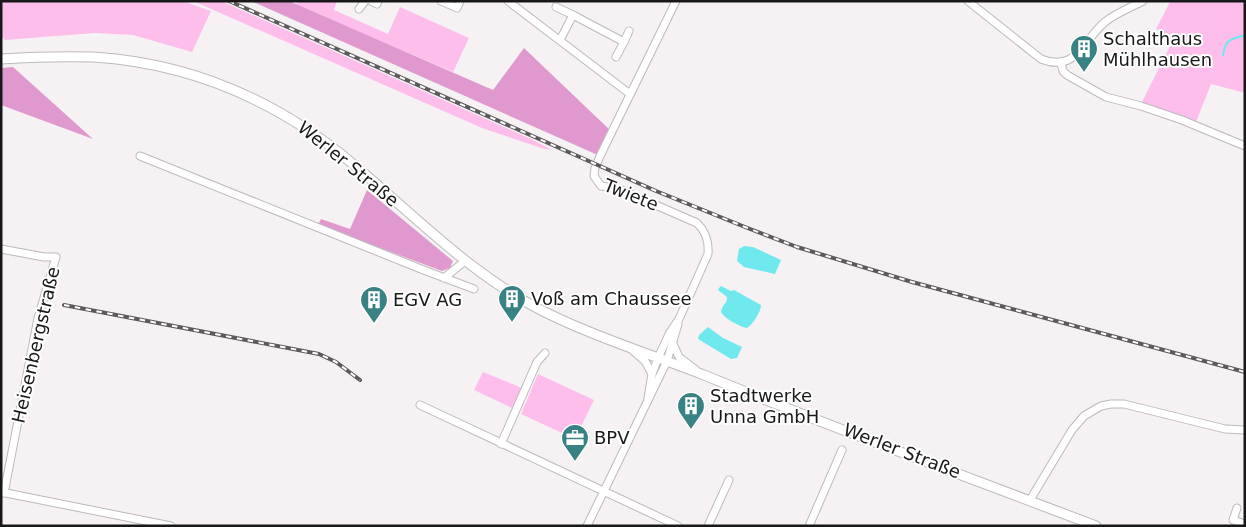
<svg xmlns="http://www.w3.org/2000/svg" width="1246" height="527" font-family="'DejaVu Sans',sans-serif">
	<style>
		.green { fill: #fdbeec }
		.forest { fill: #e099ce }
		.water { fill: #6fe9ee }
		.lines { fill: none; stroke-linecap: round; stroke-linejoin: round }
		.stream { stroke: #6fe9ee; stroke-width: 2 }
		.minor-casing { stroke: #bdb9bb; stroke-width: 9 }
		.major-casing { stroke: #bdb9bb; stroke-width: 11 }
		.minor { stroke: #fff; stroke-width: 7 }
		.major { stroke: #fff; stroke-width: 9 }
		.rail-casing { stroke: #5c5a5b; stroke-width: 4 }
		.rail { stroke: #fff; stroke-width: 2; stroke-dasharray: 5.5; stroke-linecap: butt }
		.labels { text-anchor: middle; stroke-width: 4; stroke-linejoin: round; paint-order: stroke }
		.poi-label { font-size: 18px; fill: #191819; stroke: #fff; text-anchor: start }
		.street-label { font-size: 18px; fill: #191819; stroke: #fff }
	</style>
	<rect width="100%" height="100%" fill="#f6f2f4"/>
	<g class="green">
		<path d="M1,1H183L211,11L192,52L133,35L95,33L5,40L1,36Z"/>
		<path d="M193,1H221L531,139L552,150L541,148L482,128Z"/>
		<path d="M298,1H337L334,10L388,34L400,7L469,38L453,72L296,5Z"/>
		<path d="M1245,1V93L1211,84L1196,122L1141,104L1173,40L1156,29L1170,2Z"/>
		<path d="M483,372L522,388L512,408L474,390Z"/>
		<path d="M538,374L594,400L575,439L521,414Z"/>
	</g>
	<g class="forest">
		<path d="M251,1H289L493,90L524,48L612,132L600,156Z"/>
		<path d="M13,67L93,139L1,105V68Z"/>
		<path d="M367,190L453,261L450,268L442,271L318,225L321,219L350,229Z"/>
	</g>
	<g class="water">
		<path d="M744,246L753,247L781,260L775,274L744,267L737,261L739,249Z"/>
		<path d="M721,286L731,291L734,290L761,305C761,312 753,324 747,328C740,327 724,318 721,312C721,306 728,303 727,297L718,290L719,288Z"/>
		<path d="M708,327L723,338L742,347L737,358L731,359L698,339L699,335Z"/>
	</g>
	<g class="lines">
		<path class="stream" d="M1223,55C1226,38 1230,40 1245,35"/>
		<defs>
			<g id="minor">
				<path d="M371,1L377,4L378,1"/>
				<path d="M441,1L457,8L460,1"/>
				<path d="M508,1L630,94"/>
				<path d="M968,1L1041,59C1077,73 1083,40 1105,22C1116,13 1130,8 1143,1"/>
				<path d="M556,7L573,15"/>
				<path d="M359,9L365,1"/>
				<path d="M560,40L573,15L624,42L616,57"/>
				<path d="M624,42L629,31"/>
				<path d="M1061,63L1063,71L1067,75L1106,97L1141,106L1182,120L1245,146"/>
				<path d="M140,156L421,269L474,289"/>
				<path d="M1,249L44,257H56L38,318L4,493"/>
				<path d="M444,278L465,261"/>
				<path d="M673,344L679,357L696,370"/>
				<path d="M630,348L645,361L652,374"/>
				<path d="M648,398L652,374L658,358L669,334L679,319L708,254C709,241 706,232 697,223L619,189L601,186L594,176L595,168L600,156L676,1"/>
				<path d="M420,405L678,526"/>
				<path d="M501,444L537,362L545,353"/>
				<path d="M1,492L171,526"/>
				<path d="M1030,500L1072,430L1084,416L1101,406L1111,404H1124L1225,429L1245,430"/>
				<path d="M1237,508L1233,520L1245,524"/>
				<path d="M587,526L667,361L678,324"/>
				<path d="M708,526L729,480"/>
				<path d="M809,526L842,450"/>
			</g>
			<path id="major" d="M1,59C32,57 62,56 93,57C190,63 278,101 353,164C416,217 475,279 551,315C600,339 653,355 704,375C833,428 965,476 1096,526"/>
		</defs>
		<use href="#minor" class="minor-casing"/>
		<use href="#major" class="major-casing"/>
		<use href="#minor" class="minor"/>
		<use href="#major" class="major"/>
		<defs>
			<g id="rail">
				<path d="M229,1L656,191L745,227L797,247L912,282L1245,372"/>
				<path d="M64,305L319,354L336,362L360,380"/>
			</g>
		</defs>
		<use href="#rail" class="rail-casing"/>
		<use href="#rail" class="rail"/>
	</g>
	<defs>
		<symbol id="building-pin" viewBox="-11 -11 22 30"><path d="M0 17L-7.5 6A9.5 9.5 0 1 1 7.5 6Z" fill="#388184" stroke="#fff"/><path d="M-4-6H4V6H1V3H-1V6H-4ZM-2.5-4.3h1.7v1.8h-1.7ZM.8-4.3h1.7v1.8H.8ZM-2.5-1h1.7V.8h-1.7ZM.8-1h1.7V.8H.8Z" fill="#fff"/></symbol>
		<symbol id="office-pin" viewBox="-11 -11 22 30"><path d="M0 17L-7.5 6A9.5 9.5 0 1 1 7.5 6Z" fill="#388184" stroke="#fff"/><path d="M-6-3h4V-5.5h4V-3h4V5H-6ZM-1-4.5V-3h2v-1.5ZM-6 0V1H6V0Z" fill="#fff"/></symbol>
	</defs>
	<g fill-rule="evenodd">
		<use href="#building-pin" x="1068" y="33" width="32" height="43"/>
		<use href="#building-pin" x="496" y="283" width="32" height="43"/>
		<use href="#building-pin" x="358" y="284" width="32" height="43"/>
		<use href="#building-pin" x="675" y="390" width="32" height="43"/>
		<use href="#office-pin" x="559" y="422" width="32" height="43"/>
	</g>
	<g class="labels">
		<g class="poi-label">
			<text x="1103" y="45">Schalthaus<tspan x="1103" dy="21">Mühlhausen</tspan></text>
			<text x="531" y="305">Voß am Chaussee</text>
			<text x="393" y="306">EGV AG</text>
			<text x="710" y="402">Stadtwerke<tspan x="710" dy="21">Unna GmbH</tspan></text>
			<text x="594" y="444">BPV</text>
		</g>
		<g class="street-label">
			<text transform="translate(348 164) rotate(39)" y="6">Werler Straße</text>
			<text transform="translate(631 195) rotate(22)" y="6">Twiete</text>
			<text transform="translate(36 345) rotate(-77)" y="6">Heisenbergstraße</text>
			<text transform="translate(902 451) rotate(21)" y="6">Werler Straße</text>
		</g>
	</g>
	<rect width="1246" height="527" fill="none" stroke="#191819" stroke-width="5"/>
</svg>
